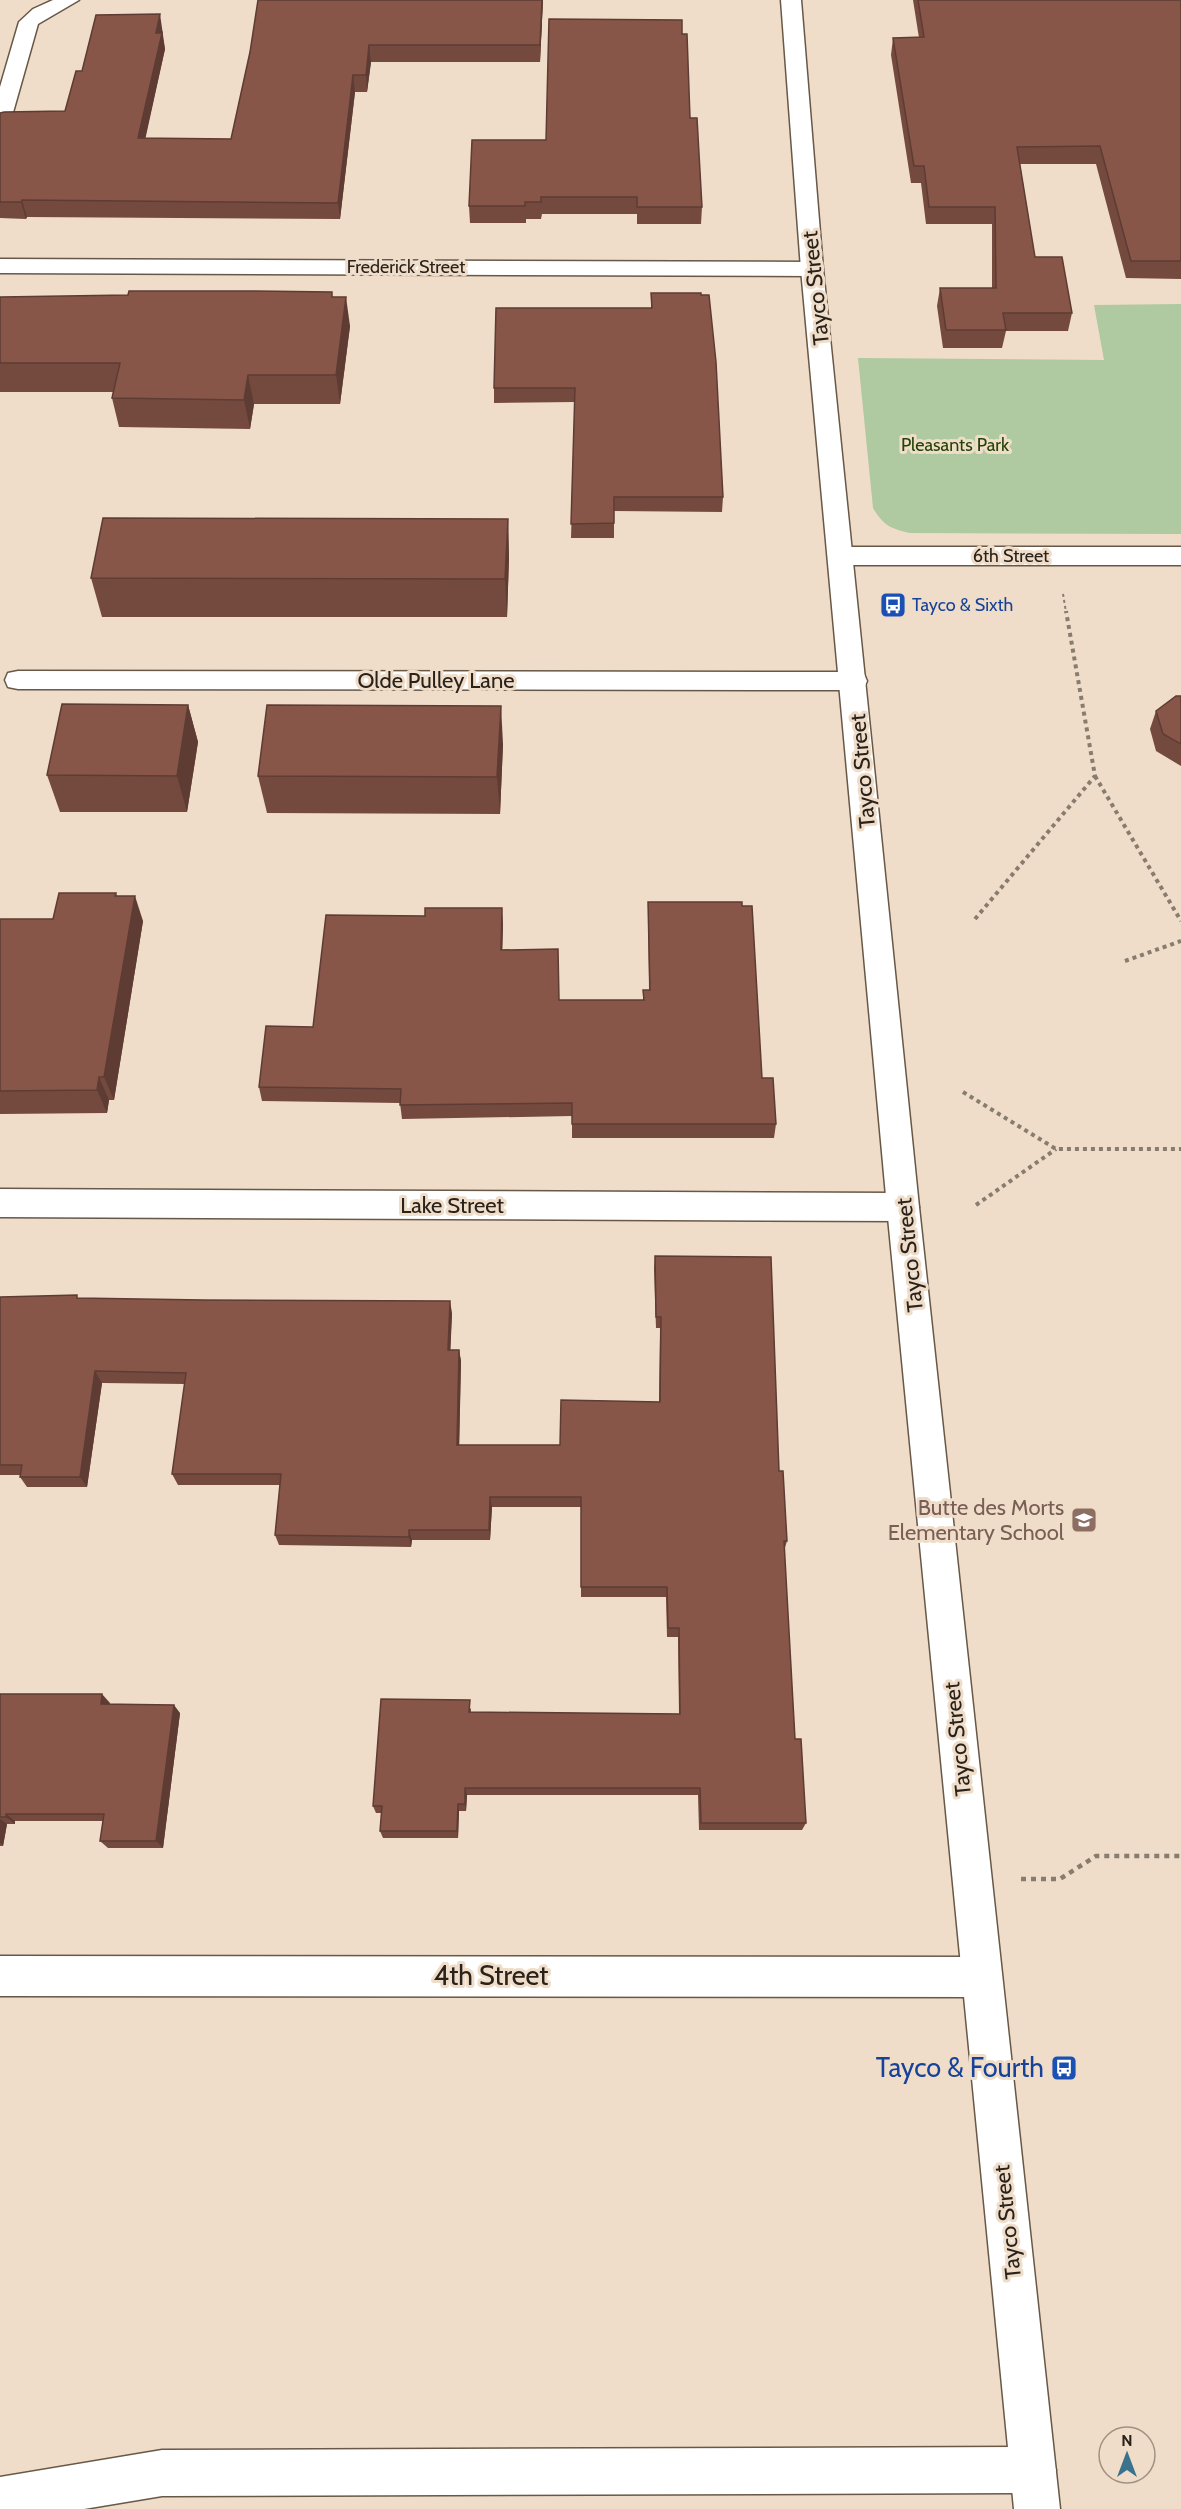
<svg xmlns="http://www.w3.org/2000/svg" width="1181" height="2509" font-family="Cabin,sans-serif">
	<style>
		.green { fill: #afc9a0 }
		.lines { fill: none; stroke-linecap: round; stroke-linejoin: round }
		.service-casing { stroke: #675847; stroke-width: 3 }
		.minor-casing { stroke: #675847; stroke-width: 3 }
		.tertiary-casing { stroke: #675847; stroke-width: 3 }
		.path-far2 { stroke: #887c6f; stroke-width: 2; stroke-dasharray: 3 3; stroke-linecap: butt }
		.path-far1 { stroke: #887c6f; stroke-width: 4; stroke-dasharray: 4 4; stroke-linecap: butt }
		.path { stroke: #887c6f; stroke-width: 4.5; stroke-dasharray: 5 5; stroke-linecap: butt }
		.service { fill: #fff; fill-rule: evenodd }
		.minor { fill: #fff; fill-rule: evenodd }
		.tertiary { fill: #fff; fill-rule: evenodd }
		.wall { fill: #744a3f }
		.shaded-wall { fill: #5e3c33 }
		.building { fill: #875649; stroke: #5e3c33; stroke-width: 1.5 }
		.labels { text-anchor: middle; stroke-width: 6; stroke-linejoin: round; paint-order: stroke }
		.far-street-label { font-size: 18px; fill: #29221b; stroke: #efddc9 }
		.far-park-label { font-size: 18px; fill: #224504; stroke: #efddc9 }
		.far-transit-label { font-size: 18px; fill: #164399; stroke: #efddc9; text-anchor: start }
		.street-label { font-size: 22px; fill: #29221b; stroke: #efddc9 }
		.education-label { font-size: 22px; fill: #785e54; stroke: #efddc9; text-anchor: end }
		.near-street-label { font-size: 27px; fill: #29221b; stroke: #efddc9 }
		.near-transit-label { font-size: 27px; fill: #164399; stroke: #efddc9; text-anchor: end }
	</style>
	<rect width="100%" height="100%" fill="#efddc9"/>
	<path class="green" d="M1181,304V534L910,533C891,529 883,525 873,508L858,358L1104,360L1094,305Z"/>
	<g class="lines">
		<defs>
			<path id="service" d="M1033,2447L1049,2454L1056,2470L1049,2486L1033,2493L162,2496L84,2509H0V2477L162,2450Z"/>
			<g id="minor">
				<path d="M53,0H79L38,24L10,123L7,127L0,129V87L19,22L33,9Z"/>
				<path d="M0,259L812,262L820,264L823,269L820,274L812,276L0,273Z"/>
				<path d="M842,547H1181V565H842L833,562L829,556L833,550Z"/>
				<path d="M18,671L854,672L864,674L867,681L864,688L854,690L18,689L8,687L5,680L8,673Z"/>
				<path d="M0,1189L903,1193L914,1197L919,1207L914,1217L903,1221L0,1217Z"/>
				<path d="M0,1956L982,1957L996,1963L1002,1977L996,1991L982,1997L0,1996Z"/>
			</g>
			<path id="tertiary" d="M781,0H801L823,269L919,1207L1060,2509H1014L887,1207L801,269Z"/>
		</defs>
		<use href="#service" class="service-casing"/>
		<use href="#minor" class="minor-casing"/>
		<use href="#tertiary" class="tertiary-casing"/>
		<path class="path-far2" d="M1063,594L1066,612"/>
		<g class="path-far1">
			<path d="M1095,776L1181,921"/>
			<path d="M975,919L1095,776L1066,611"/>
			<path d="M1125,961L1181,941"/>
			<path d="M963,1092L1056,1149H1181"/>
			<path d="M976,1205L1056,1149"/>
		</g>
		<path class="path" d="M1021,1879H1060L1096,1856H1181"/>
		<use href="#service" class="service"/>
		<use href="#minor" class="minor"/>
		<use href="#tertiary" class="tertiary"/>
	</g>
	<g class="wall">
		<path d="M543,0L540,62H371L367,92H355L340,219L27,217L26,219L0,218V113L65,111L82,71L163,31L162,34L165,49L145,138L231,139L250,52Z"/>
		<path d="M913,0H1181V279L1126,278L1096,164H1020L1035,257L1072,313L1068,331H1006L1002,348H943L937,306L940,288H992V224H926L921,183H911L891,55L893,38H919Z"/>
		<path d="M682,34L690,118L702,207L701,224H637V214H542L541,219H526V223H470L469,206L546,140Z"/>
		<path d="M651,293L723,497L722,512L614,511V538H571L575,402L494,403V388L651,308Z"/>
		<path d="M0,297H333L350,326L340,404H254L250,429L119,427L112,398L113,392H0Z"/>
		<path d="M508,519L509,558L507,617H102L91,578Z"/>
		<path d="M1181,696V766L1156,751L1150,729L1156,711Z"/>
		<path d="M188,705L198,742L187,812H60L47,775Z"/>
		<path d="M503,744L500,814L267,813L258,776Z"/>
		<path d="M116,893L117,896L143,921L114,1100H109L107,1113L0,1114V919H53Z"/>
		<path d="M648,902L762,1078L776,1124L774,1138H572V1116L402,1119L400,1103L262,1101L259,1087L313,1027L503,923L502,950L559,1000H643V990H649L648,917Z"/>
		<path d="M655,1256L779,1471L787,1541L784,1551L795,1739L806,1823L802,1830H699L698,1795H467L466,1811H459L458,1838H383L380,1831L382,1813H376L373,1806L471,1708V1712L679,1714L678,1637H667L666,1597H581V1507H492L490,1540H412L411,1547L279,1545L275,1535L280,1485H178L172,1474L185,1384L102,1383L87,1487H27L20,1477V1475H0V1297L79,1298L452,1313L450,1350H459L461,1361L459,1445H560L659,1402L660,1328H656L654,1268Z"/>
		<path d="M0,1694L110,1703L109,1704L180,1713L163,1848H108L100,1841L103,1821H15V1824H7L3,1846H0Z"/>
	</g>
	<g class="shaded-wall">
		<path d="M542,0H543L540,62V45Z"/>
		<path d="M160,14L165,49L142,154L138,138L156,33Z"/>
		<path d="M369,45L371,62L367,92L366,75Z"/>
		<path d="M353,75L355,92L340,219L338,203Z"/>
		<path d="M22,200L27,217L26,219L21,202Z"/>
		<path d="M346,297L350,326L340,404L336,375Z"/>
		<path d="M248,375L254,404L250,429L244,400Z"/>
		<path d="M508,519L509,558L507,617L505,579Z"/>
		<path d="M188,705L198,742L187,812L177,776Z"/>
		<path d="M501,706L503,744L500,814L497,777Z"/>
		<path d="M135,896L143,921L114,1100L104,1077Z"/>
		<path d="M502,908L503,923L502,965L501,950Z"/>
		<path d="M99,1077L109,1100L107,1113L97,1090Z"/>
		<path d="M450,1301L452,1313L450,1361L448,1350Z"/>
		<path d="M459,1350L461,1361L459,1456L457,1445Z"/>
		<path d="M95,1371L102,1383L87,1487L80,1477Z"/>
		<path d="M490,1497L492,1507L490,1540L489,1530Z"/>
		<path d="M409,1530L412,1540L411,1547L409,1537Z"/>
		<path d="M102,1694L110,1703L108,1712L101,1704Z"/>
		<path d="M174,1705L180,1713L163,1848L156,1841Z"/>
		<path d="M465,1788L467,1795L466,1811L465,1804Z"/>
		<path d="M458,1804L459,1811L458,1838L457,1831Z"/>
		<path d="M6,1814L15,1821V1824L6,1817Z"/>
		<path d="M0,1819L7,1824L3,1846L0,1843Z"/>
	</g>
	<g class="building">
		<path d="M258,0H542L540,45H369L366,75H353L338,203L22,200L21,202H0V113L4,112L65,111L76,71H82L96,15L160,14L156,33H162L138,138L231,139L250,52Z"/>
		<path d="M918,0H1181V261H1131L1100,146L1017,147L1035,257H1062L1072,313H1003L1006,330H946L940,288H996L995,207H929L924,166H914L893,38L924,37Z"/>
		<path d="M549,19L682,20V34H687L690,118H697L702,207H637V197H541V202H525V206H469L472,140H546Z"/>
		<path d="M129,291H255L332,292V297H346L336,375H248L244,400L112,398L120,363H0V297L128,295Z"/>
		<path d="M651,293H701V295H709L716,362L723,497H614V523L571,524L575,388H494L496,308H652Z"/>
		<path d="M103,518L508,519L505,579L91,578Z"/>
		<path d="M1176,696H1181V744L1163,734L1156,711Z"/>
		<path d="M62,704L188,705L177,776L47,775Z"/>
		<path d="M267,705L501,706L497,777L258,776Z"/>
		<path d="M59,893H116L115,896H135L104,1077H99L97,1090L0,1091V919H53Z"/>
		<path d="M648,902H742V906H752L762,1078H773L776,1124H572V1103L400,1105L401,1089L259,1087L266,1026L313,1027L326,915L425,916V908H502L501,950L558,949L559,1000H644L643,990H650Z"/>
		<path d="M655,1256L771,1257L779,1471H783L787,1541H784L795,1739H801L806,1823H701L700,1788H465V1804H458L457,1831H380L382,1806H373L381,1699L470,1700L469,1712L680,1714L679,1628H668L667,1587H581V1497H490L489,1530H409V1537L275,1535L281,1474H172L186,1373L95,1371L80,1477H20L22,1465H0V1297L77,1295V1298L204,1300L450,1301L448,1350H459L457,1445H560L561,1400L660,1402L661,1317H656Z"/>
		<path d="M0,1694H102L101,1704L174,1705L156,1841H100L104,1814H6V1817H0Z"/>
	</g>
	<defs>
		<symbol id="bus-square" viewBox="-11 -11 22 22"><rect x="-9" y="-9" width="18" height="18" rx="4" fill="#1a4fb4" stroke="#efddc9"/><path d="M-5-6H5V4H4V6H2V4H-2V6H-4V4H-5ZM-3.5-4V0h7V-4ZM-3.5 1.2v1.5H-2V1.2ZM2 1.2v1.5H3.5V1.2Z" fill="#fff"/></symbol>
		<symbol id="school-square" viewBox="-11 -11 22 22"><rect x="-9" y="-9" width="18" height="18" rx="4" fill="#8d6e63" stroke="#efddc9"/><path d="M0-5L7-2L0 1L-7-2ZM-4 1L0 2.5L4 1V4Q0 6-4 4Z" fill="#fff"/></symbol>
	</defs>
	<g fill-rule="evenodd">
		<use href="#bus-square" x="878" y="590" width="30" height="30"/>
		<use href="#school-square" x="1069" y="1505" width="30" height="30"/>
		<use href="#bus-square" x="1049" y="2053" width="30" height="30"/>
	</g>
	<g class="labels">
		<g class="far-street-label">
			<text x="406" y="273">Frederick Street</text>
			<text x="1011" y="562">6th Street</text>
		</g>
		<g class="far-park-label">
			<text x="955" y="451">Pleasants Park</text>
		</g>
		<g class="far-transit-label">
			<text x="912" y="611">Tayco &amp; Sixth</text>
		</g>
		<g class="street-label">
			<text transform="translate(815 288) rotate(-96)" y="8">Tayco Street</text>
			<text x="436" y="688">Olde Pulley Lane</text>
			<text transform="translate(862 771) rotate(-95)" y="8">Tayco Street</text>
			<text x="452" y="1213">Lake Street</text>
			<text transform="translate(909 1255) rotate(-96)" y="8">Tayco Street</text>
			<text transform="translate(957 1739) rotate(-96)" y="8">Tayco Street</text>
			<text transform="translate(1007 2222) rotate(-96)" y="8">Tayco Street</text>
		</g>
		<g class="education-label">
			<text x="1064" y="1515">Butte des Morts<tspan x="1064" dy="25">Elementary School</tspan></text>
		</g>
		<g class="near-street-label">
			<text x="491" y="1985">4th Street</text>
		</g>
		<g class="near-transit-label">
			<text x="1044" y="2077">Tayco &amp; Fourth</text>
		</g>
	</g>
	<g transform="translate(1127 2455)"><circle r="28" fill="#efddc9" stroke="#a09283" stroke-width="1.5"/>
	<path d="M0-4.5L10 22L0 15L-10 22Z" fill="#3b728d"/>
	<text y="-9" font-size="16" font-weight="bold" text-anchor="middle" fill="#29221b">N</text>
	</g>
</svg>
